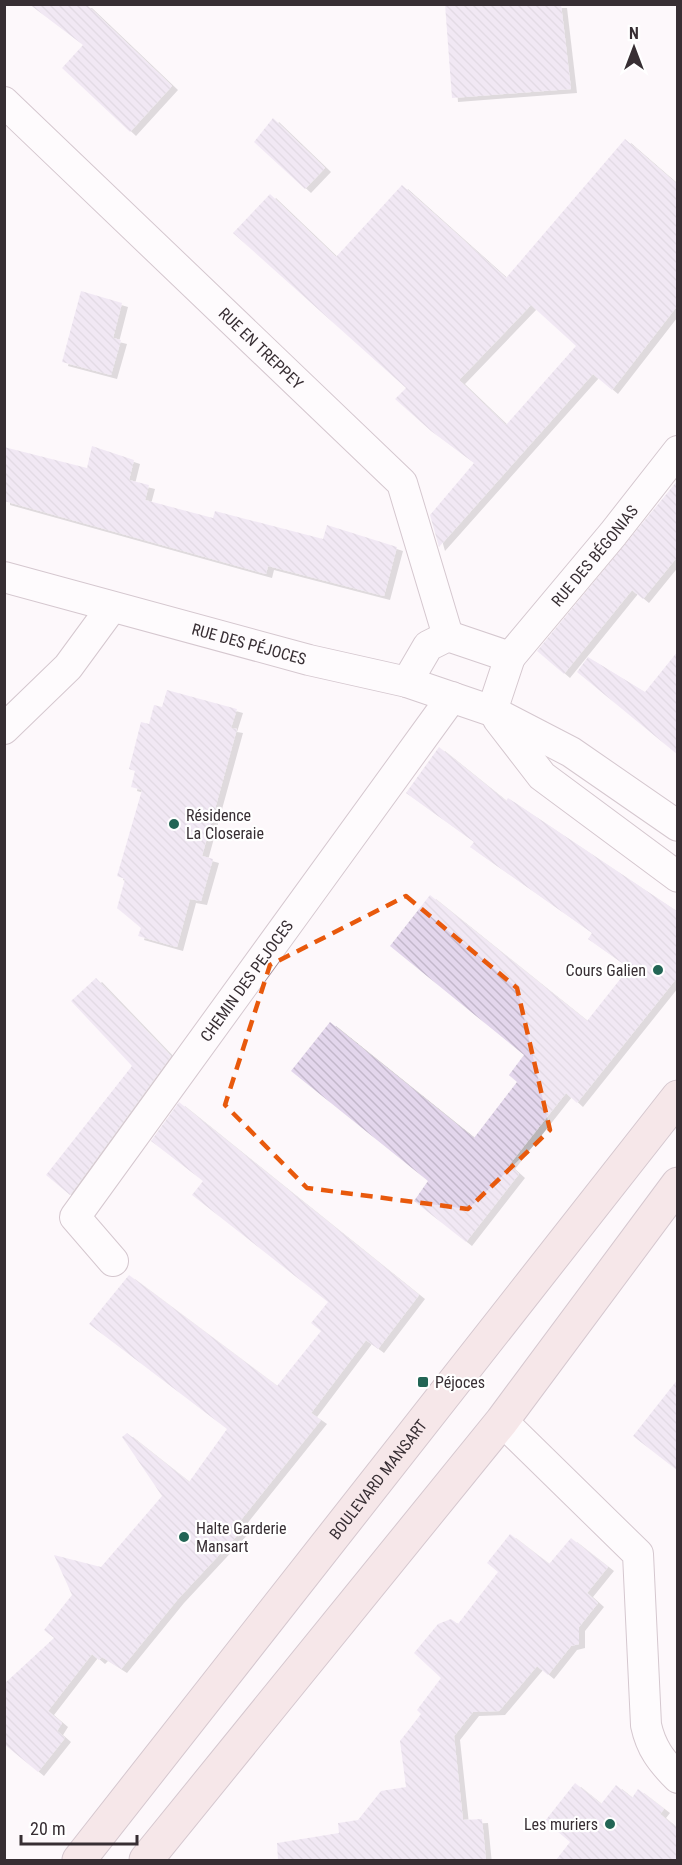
<svg xmlns="http://www.w3.org/2000/svg" width="682" height="1865" font-family="'Roboto Condensed',sans-serif">
	<style>
		.building { fill: url(#building-back-hatch); fill-rule: evenodd; filter: url(#shadow) }
		.lines { fill: none; stroke-linecap: round; stroke-linejoin: round }
		.minor-casing { stroke: #a48d99; stroke-width: 32 }
		.secondary-casing { stroke: #a48d99; stroke-width: 35 }
		.minor { stroke: #fff; stroke-width: 30 }
		.secondary { stroke: #eed3d3; stroke-width: 33 }
		.marked { fill: none; stroke: #e8590c; stroke-width: 4.5; stroke-dasharray: 12 8; stroke-linejoin: round }
		.poi-dot { fill: #226555; stroke: #fff; stroke-width: 2 }
		.labels { text-anchor: middle; stroke-width: 4.5; stroke-linejoin: round; paint-order: stroke }
		.street-label { font-size: 16px; fill: #372e33; stroke: #fff }
		.poi-label { font-size: 16px; fill: #372e33; stroke: #fff; text-anchor: start }
	</style>
	<defs>
		<pattern id="building-back-hatch" width="6" height="6" patternUnits="userSpaceOnUse" patternTransform="scale(1.5)"><rect width="6" height="6" fill="#e3d6ec"/><path d="M-1 5l2 2M0 0l6 6M5-1l2 2" fill="none" stroke="#c3b8cb"/></pattern>
		<filter id="shadow"><feDropShadow dx="6" dy="4" stdDeviation="0" flood-color="#0004"/></filter>
	</defs>
	<rect width="100%" height="100%" fill="#fdf8fb"/>
	<g class="building">
		<path d="M29,4H86L172,86L130,132L62,68L83,45Z"/>
		<path d="M445,4H561L571,89L452,98Z"/>
		<path d="M273,118L325,168L305,189L254,142Z"/>
		<path d="M625,139L678,185V305L612,390L593,374L439,547L430,515L474,463L431,431L395,399L406,388L233,233L270,194L336,257L402,185L506,278ZM531,305L576,346L506,425L459,380Z"/>
		<path d="M81,291L122,303L113,338L121,340L111,375L62,362Z"/>
		<path d="M92,446L134,460L129,480L149,485L145,500L213,518L215,511L323,539L327,525L397,547L384,596L268,566L266,574L4,501V447L87,468Z"/>
		<path d="M678,480V556L643,599L632,590L564,674L537,651Z"/>
		<path d="M678,651V755L577,672L588,657L645,692Z"/>
		<path d="M167,690L237,709L231,728L237,729L202,856L213,859L201,901L190,899L177,947L138,936L141,928L117,908L125,879L117,876L142,790L131,787L135,771L129,769L141,722L149,724L154,705L162,707Z"/>
		<path d="M439,747L506,801L508,798L678,912L676,979L577,1103L566,1093L509,1165L519,1174L466,1242L414,1201L428,1181L291,1071L330,1022L474,1138L517,1082L509,1075L524,1055L390,946L430,895L587,1021L629,968L588,939L592,933L470,847L474,842L406,793Z"/>
		<path d="M96,978L171,1056L70,1195L46,1175L132,1066L71,1001Z"/>
		<path d="M179,1102L419,1295L378,1349L366,1340L311,1413L321,1420L240,1521L246,1526L178,1599L121,1669L102,1657L99,1660L92,1654L48,1711L62,1723L57,1731L65,1738L38,1772L4,1744V1684L54,1638L44,1630L72,1595L54,1555L101,1567L162,1496L122,1437L127,1433L189,1482L227,1429L89,1324L129,1275L277,1386L321,1331L311,1323L328,1302L192,1195L203,1181L151,1141Z"/>
		<path d="M678,1379V1471L633,1436Z"/>
		<path d="M510,1534L549,1564L571,1538L608,1567L587,1593L598,1603L579,1627V1644L571,1646L548,1675L537,1666L499,1711L473,1712L454,1736L463,1820L482,1819L486,1860H278L277,1843L339,1833L338,1823L358,1820L381,1791L406,1787L400,1741L421,1714L417,1710L441,1678L414,1653L438,1624L451,1619L458,1624L498,1572L487,1563Z"/>
		<path d="M575,1783L601,1804L616,1785L632,1798L638,1789L664,1809L660,1814L678,1829V1860H556L570,1842L545,1821Z"/>
	</g>
	<g class="lines">
		<defs>
			<g id="minor">
				<path id="s1" d="M4,102L402,483L448,636"/>
				<path id="s2" d="M4,577L309,660L407,682L492,711L571,752L678,826"/>
				<path id="s3" d="M510,657L613,534L678,451"/>
				<path d="M407,682L428,646L448,636L510,657L492,711"/>
				<path d="M498,719L542,776L678,877"/>
				<path d="M4,729L68,667L112,607"/>
				<path id="s4" d="M113,1261L75,1217L452,697"/>
				<path d="M502,1421L638,1554L646,1725C651,1748 661,1761 678,1778"/>
			</g>
			<g id="secondary">
				<path id="s5" d="M79,1860L678,1097"/>
				<path d="M146,1860L502,1421L678,1184"/>
			</g>
		</defs>
		<use href="#minor" class="minor-casing"/>
		<use href="#secondary" class="secondary-casing"/>
		<use href="#minor" class="minor"/>
		<use href="#secondary" class="secondary"/>
	</g>
	<path d="M0 0H682V1865H0ZM406,896L517,988L550,1130L468,1209L307,1188L225,1105L270,965Z" fill="#fdf8fb" fill-opacity=".55" fill-rule="evenodd"/>
	<path class="marked" d="M406,896L517,988L550,1130L468,1209L307,1188L225,1105L270,965Z"/>
	<g class="poi-dot">
		<circle cx="174" cy="824" r="6"/>
		<circle cx="658" cy="970" r="6"/>
		<rect x="417" y="1376" width="12" height="12" rx="3"/>
		<circle cx="184" cy="1537" r="6"/>
		<circle cx="610" cy="1824" r="6"/>
	</g>
	<g class="labels">
		<g class="street-label">
			<text dy="6" stroke="none"><textPath href="#s1" startOffset="356">RUE EN TREPPEY</textPath></text>
			<text dy="6" stroke="none"><textPath href="#s3" startOffset="132">RUE DES BÉGONIAS</textPath></text>
			<text dy="6" stroke="none"><textPath href="#s2" startOffset="254">RUE DES PÉJOCES</textPath></text>
			<text dy="6" stroke="none"><textPath href="#s4" startOffset="350">CHEMIN DES PEJOCES</textPath></text>
			<text dy="6" stroke="none"><textPath href="#s5" startOffset="484">BOULEVARD MANSART</textPath></text>
		</g>
		<g class="poi-label">
			<text x="186" y="821">Résidence<tspan x="186" dy="18">La Closeraie</tspan></text>
			<text x="646" y="976" text-anchor="end">Cours Galien</text>
			<text x="435" y="1388">Péjoces</text>
			<text x="196" y="1534">Halte Garderie<tspan x="196" dy="18">Mansart</tspan></text>
			<text x="598" y="1830" text-anchor="end">Les muriers</text>
		</g>
	</g>
	<rect width="682" height="1865" fill="none" stroke="#372e33" stroke-width="12"/>
	<g transform="translate(634 48)" stroke="#ffffff" stroke-width="4.5" paint-order="stroke">
	<path d="M0-4.5L10 22L0 15L-10 22Z" fill="#372e33"/>
	<text y="-9" font-size="16" font-weight="bold" text-anchor="middle" fill="#372e33">N</text>
	</g>
	<path d="M21 1835v9h116v-9" fill="none" stroke="#372e33" stroke-width="3"/>
	<text x="30" y="1835" font-size="18" fill="#372e33" stroke="#ffffff" stroke-width="4.5" paint-order="stroke">20 m</text>
</svg>
